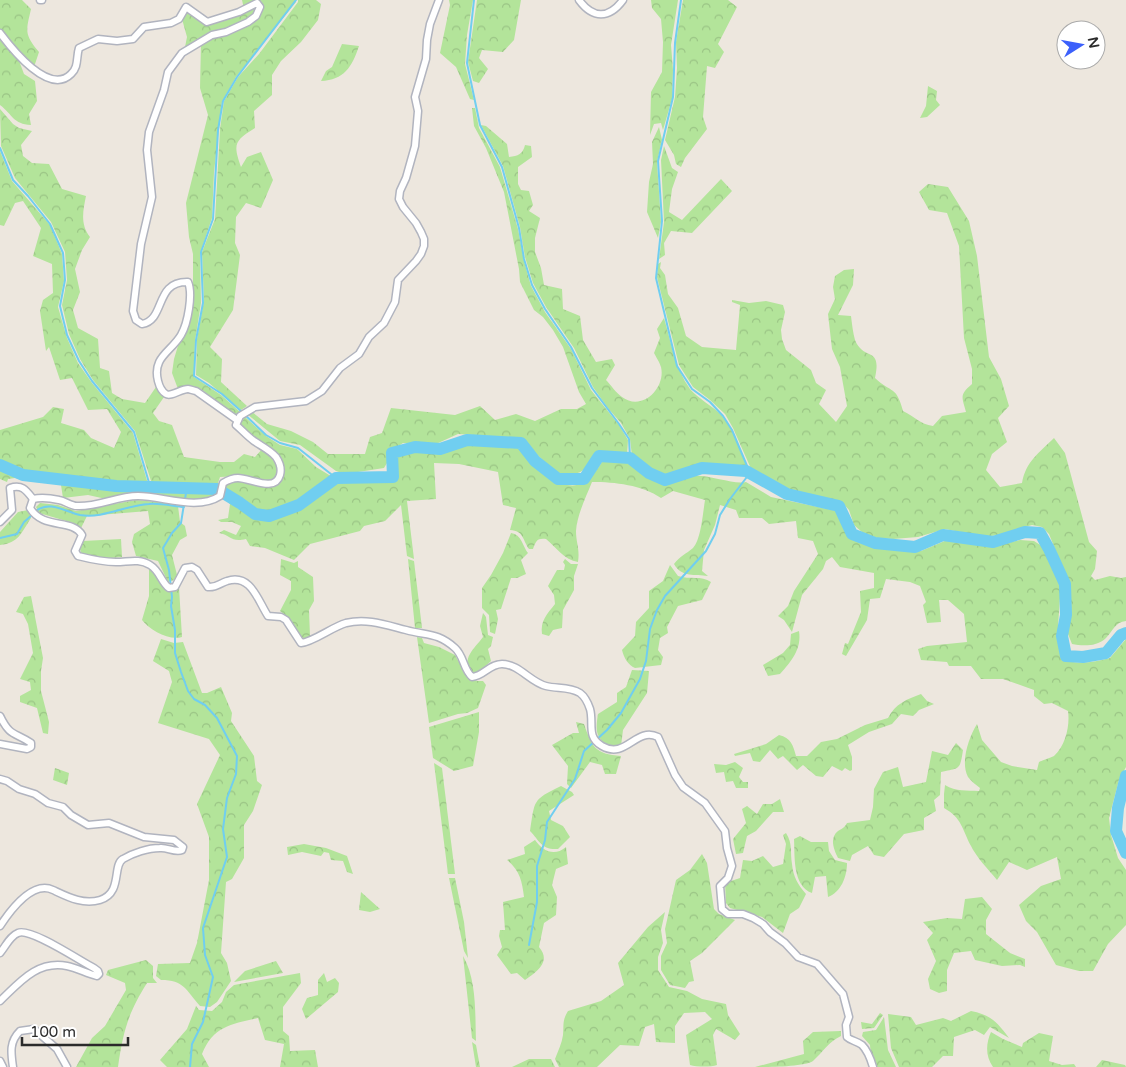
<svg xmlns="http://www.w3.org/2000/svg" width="1126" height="1067" font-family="'Varela Round',sans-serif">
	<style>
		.forest { fill: url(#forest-crowns) }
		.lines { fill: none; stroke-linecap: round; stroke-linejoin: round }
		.stream { stroke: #70cef0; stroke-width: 2 }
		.river { stroke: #70cef0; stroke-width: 12 }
		.minor-casing { stroke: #b1b4bf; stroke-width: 9 }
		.minor { stroke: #fff; stroke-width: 6 }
	</style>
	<defs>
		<pattern id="forest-crowns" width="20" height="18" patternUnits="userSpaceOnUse" patternTransform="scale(1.25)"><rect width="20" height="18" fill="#b3e49a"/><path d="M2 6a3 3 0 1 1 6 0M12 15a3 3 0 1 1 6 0" fill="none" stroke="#9ac485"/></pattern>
	</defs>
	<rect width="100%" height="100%" fill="#ede7de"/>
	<g class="forest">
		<path d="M0,0H22L31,9C26,31 24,34 39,52L34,67L9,41L0,29Z"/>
		<path d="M242,0H295L296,2L236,77L222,102L214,172L212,218L200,254L201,303L195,341L194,377L221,395L240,412L236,416L202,390L194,388L178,389L172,373L174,359L193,296V254L189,237L186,203L208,115L200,88L201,42L239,28L262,8L261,1H258L244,9Z"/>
		<path d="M298,0H316L321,4L318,20L301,42L281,61L272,75V95L254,111L255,128C234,141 233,144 241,167L247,157L261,152L273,180L261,208L246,203L236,217L235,243L240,255L233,310L210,347L222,359L221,382L247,406L241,410L209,383L196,375L197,339L204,301L202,252L215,219L220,129L224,101L238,77L259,54L298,2Z"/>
		<path d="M449,0H473L467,35L465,64L474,100L470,99L456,67L440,53L450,5Z"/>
		<path d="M477,0H521L514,40L503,52L482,50L479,58L488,69L479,83L473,81L468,62Z"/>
		<path d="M651,0H678L671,45L673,70L672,99L663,130L661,123L654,124L650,135L651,92L662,72L663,42L661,19L652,8Z"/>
		<path d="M683,0H728L737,7L718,44L724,52L715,68L707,66L703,117L707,129L685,158L681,167L676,164L674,155L665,140L675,97L677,68L676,42Z"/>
		<path d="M256,6L258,11L248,21L211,34L185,47L187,37L182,19L187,9L207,24L242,13Z"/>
		<path d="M0,36L18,58L24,74L35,81L37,101L29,114L31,125C13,124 13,115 0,105Z"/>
		<path d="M342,44L359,46C352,67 344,80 321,81L326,71L332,67Z"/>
		<path d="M928,86L937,91L936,100L940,105L927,117L920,118L926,106Z"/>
		<path d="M472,108H475L479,128L500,167L518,229L524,261L531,286L545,312L571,349L591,390L619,425L628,440L627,455L599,452C585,470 583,476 558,475L521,439L505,437L458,434L436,444L403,443L389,452L387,463L384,468L345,474L336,471L300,445L280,441L247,414L251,411L267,424L291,431L313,442L328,454H365L370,437L382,433L391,408L455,415L480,406L495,420L516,414L535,421L561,409H577L586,404L579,392L563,347L553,330L543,317L534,310L520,282L519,269L504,192L486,148L474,126Z"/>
		<path d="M0,109L13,124L19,128L32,131L21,145L23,156L32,163L49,164L62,189L86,196C83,211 80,224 90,237L82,250L75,269L80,292L73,310L78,328L98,339L100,368L109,371L112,393L122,399L145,403L156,387L164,397L153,413L159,421L172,425L184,457L220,462H234L244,454L255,457L263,448C274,457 279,461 279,475L271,483L240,476L220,477L217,486L152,484L135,431L93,380L80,359L69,334L62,305L67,280L65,252L51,222L15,178L1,146Z"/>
		<path d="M481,125L486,126L507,144L509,157C518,156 523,154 525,145L531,146L532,157L518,167V184L521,190L529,191L533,205L529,211L540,218L535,238V252L541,268L544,285L562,289L563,309L580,316L583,340L596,362L612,359L615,365L606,380C611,385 616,393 622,397C642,412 666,388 661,367C660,363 656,357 654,353L660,338L657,329L664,318C671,342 675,368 690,389C697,398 713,406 722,416C735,431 741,453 749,471L745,469L702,467L665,476L653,473L632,456L630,439L621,423L607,407L593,387L574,348L546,307L533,283L525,257L520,227L503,166Z"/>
		<path d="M659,127L662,140L657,162L661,222L658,238L647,212L649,182L653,164L652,142Z"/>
		<path d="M664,146L672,168L678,172L672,189L669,212L682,220L721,179L732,191L692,233L671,231L664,243L665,255L659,259L664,222L661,160Z"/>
		<path d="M0,151L12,181L50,225L62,254L64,281L58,307L67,338L78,363L92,383L133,433L148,484L116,485L23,473L0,464V430L43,417L53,407L64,409L61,423L84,430L91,438L114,448L121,432L107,409L88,410L72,378L60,380L49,347L46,351L40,311L43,300L53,293L52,264L33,256L41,228L23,201L15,203L4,226L0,225Z"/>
		<path d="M928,184L948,187L969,221L977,256L989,357L1001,379L1009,406L998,418L1007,442L992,454L986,470L1000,487L1022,483C1026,461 1039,453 1054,438L1065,453L1089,542L1097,551L1095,569L1091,576L1095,580L1110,576L1121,578L1126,577V621C1115,622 1113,631 1106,638C1097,647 1082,646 1072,644L1068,634L1067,620L1069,608L1068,581L1049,534L1042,527L1032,525L997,535L986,537L945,529L918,537L893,539L877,538L863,533L854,525L849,510L841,501L786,492L752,471L733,428L725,414L710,400L693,387L679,365L657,277L658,264L661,262L660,268L665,275L668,294L678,308L686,336L702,347L736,350L740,305L732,302V300L749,303L766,301L783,305L785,312L781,330L782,339L786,350L811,370L816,383L826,390L819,404L836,422L847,406L840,367L832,349L828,314L835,299L833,287L835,276L844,270L854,269L853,285L838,315L851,316C852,324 853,333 855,340C864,362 882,345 875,378C892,394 896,385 903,411C915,417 920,424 933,426L942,416L966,412C962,397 959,395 972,384V369L964,338L959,246L947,213L929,210L919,192Z"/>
		<path d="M245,417L266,436L280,445L297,449L316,467L334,478L297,503L267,515L255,512L224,490L226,483L233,480L280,482L283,476V468L240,424Z"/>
		<path d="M468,443C479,443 509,442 518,448C524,451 529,460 533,465C546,478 571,494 588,480C593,475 598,468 602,462C610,461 623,459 630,462C639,467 644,478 654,481C668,486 679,477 692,476C709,474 733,485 746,482L771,497L837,511L850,536L877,547L906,551H921L947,540L993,546L1020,540L1034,541L1045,548L1061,584L1058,626L1061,652L1065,660C1079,665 1095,662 1110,658L1126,639V767L1119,780L1109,818L1111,835L1118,858L1126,870V925L1108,944L1093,971H1079L1056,965L1037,932L1026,921L1019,905L1041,886L1061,879L1057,857L1027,870L1009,862L997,880C988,869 977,858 971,846C962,829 962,818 944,808V794L945,785C956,792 967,790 979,791L980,788C976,785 971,781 968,777C960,762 969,737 977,724L982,740L1001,762L1012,766L1037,770L1039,762C1043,760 1050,758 1054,756C1066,745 1070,725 1068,711L1052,703L1044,704L1034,696V690L1003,679H981L971,666H949L947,662L921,660L918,649L927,646L967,642L964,614L948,600H939L941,622L927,623L923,605L926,602L920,586L910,582L886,579L880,598L870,599L867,620L846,656L842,654L845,643L848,644L861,612L860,591L874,588V573L840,567L832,557L826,561L823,569L802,595L792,632L784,620L778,616L788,606L794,591L818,554L813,541L798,538L796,521L769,524L762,518H739L736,510L720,505L715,525L704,550L702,571L708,576C695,574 682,578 674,564C680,556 686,554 693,548C701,540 703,512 705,500L673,491L661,498C642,485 615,482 592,482C586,497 577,515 576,531C576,543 580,549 578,562C564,560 556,547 546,539C537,538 536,541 533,549H529C522,539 524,531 510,530L516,508L503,505L498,472L459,464L434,463L436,499L407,501L414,559L407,556L401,505L385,521L364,526L360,531L310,544L294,560L265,548L250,546L246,539C231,543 231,535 219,533L224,530L236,535L241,526L232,522H221L218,520L228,518L230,504L223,497V494L254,516L269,518L300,507L337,479H398L395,456H402L416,449L443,452Z"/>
		<path d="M0,467L17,474L34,478L116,488L214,490L216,493L212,498L206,499L187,500L168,497L106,499L88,495L63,498L61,485L15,478L8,479L7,482L0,479Z"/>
		<path d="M136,500L169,503L178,506L180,522L185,526L187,536L180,540L172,555L177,575L174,580L168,582L158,561L136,556L132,542L134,534L150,524L148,511L87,516L81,528L73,523L39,513L36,507L40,503L58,505L76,511Z"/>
		<path d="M28,510L31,518C21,533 19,543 0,545V532L18,512Z"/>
		<path d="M511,533C522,535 522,545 528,553L521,560L526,574L517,578H511L501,609L496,610L498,619L495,634L490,632L489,615L482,608V588L491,575L503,553Z"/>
		<path d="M121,539L122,557C108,559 95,559 81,553L80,549L83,541Z"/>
		<path d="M281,559L294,563L298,561V567L313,577L314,601L309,610L310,636L304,639C294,632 291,618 280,611L291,590V581L280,575Z"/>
		<path d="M408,559L414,561L422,628H415Z"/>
		<path d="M565,559L571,564H578L574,576V590L563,610L562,628L553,630L549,636L542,634C540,621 547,614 555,604L554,595L548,586L557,570H564L565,565L563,562Z"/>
		<path d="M670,565L678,576C690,580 701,575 711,582L702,600L678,606L667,627L668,633L660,638L658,650L663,657L661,665L635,668C628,665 624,658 622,650L635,636L636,622L649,608V591L663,581Z"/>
		<path d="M149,568L154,570L167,591L176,590L179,587L182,637C169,641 150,630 142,620L149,596Z"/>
		<path d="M31,596L43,658L41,671V691L49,722L48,734L43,733L37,708L20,702V696L31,690L30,682L20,679L33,653L28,624L23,614L16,612L24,597Z"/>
		<path d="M483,613L486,617L488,635L493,637L491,646L488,649L491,661L478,673H472C460,659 475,648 483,637L480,626Z"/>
		<path d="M799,631C802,649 791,662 780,674L768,676L763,665L783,653L790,645L791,634Z"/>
		<path d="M417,637L422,638L424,643L439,647L455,655L467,676L477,681H483L486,685L478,708L467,713L458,714L429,723Z"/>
		<path d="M161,639L174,643L183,642L202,693H207L221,687L232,713L231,721L254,756L257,781L262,785L253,811L244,825V858L232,879L226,882L221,953L227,963L231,981L217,1002L210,1007L200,1006C186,990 184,980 161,980L156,976L158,964L190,963L197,943L209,880V837L197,804L220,755L209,739L158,723L172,682L169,671L153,661Z"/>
		<path d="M632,670L649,671L647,693L623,730L621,746L612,748C596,739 595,732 598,714L617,702V693L626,687Z"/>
		<path d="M921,694L927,701L934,704L919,710L913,716L901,714L892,724L869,732L848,745L852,757V770L850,771L845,768L842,771L832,766L823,777L816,776L803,765L797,770L783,756L778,759L770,750L760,762L753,761L750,753L735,756L734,754L766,744L779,735C791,738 793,745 796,756H807L821,742L837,739L865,725L888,718C895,704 907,699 921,694Z"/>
		<path d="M479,712V732L473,766L454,771L433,758L429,727Z"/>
		<path d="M576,722L584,724C592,747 595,754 621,756L616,774H605L602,765L590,762L571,788L567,784L568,766L552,745L573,733H579Z"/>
		<path d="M956,743L963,750C960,770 960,768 941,772L940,795L934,800L936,811L924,818V830L904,834L884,857L874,855L868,846L852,855L850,861L838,858C834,850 829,838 838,831C843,828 844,828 847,823L870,820L873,807L874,789L883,772L898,767L903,787L926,782L932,751L948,755Z"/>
		<path d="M735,762L743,768L739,777L743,782H748V788H736L733,781L726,782L724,772L716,773L714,764L726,765Z"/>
		<path d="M434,763L442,768L455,874H448Z"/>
		<path d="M55,768L69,773L67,785L53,780Z"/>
		<path d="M561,786L572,792L574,795L549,811L551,820L563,826L570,837L558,849C541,850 540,841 530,831C535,800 532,800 561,786Z"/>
		<path d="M780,799L784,812H773L756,831L747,836L743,853L736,854L733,839L746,823L742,809L747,806L757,814L763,804H772Z"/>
		<path d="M786,833C793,844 790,852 792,864C793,876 798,885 806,894L799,908L790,914L783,933L762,917L730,908L726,903L725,883L740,878L743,860L752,861L763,856L773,867L783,864L786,844L783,835Z"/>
		<path d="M800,836L811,842H828L829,851L835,860L847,863C847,877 841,892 828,897L826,876L815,877L812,893C792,886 795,855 794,839Z"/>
		<path d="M535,840C543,851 554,857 566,847L568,864L556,869L552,885L557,897L556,915L544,923L539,947C552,962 536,972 525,980L517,973L511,974L497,955L502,947L499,936L500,930H505L503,902L524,897C522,881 520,871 507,860L525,854L524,847Z"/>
		<path d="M304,844L326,848L347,856L353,874L347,872L343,861L331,860L329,853L324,852L321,856L302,852L288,855L287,847Z"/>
		<path d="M702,854L707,863L714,909L719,914L735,920L702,953L690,961L694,981L689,982L685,988L670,985L661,970V956L667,943L665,929L676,880L690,870Z"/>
		<path d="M449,878H455L464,922L468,958L464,951Z"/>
		<path d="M361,892L380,909L370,912L359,910Z"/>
		<path d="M982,897L992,909L986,920V934L1010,953L1025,959V967L1020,965L1002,966L975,960L971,951L954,953L947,970V991L939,993L930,989L928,979L936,961L927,940L933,933L923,922L947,918L962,919L965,899Z"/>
		<path d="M665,912L661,930L663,943L658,957V970L669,987L687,991L702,999L726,1004L728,1015L740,1034L735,1040L716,1029L713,1035L717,1065C711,1067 697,1067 690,1065L686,1035L712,1019L705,1012L684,1013L675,1026V1043L656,1042L654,1024L645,1027L639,1046L620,1045L597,1067H559L555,1059C558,1051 562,1043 563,1035C564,1024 562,1021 568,1011L601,1001L624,985L618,963L648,927Z"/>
		<path d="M463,956C477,980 475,1014 476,1041L472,1038Z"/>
		<path d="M146,960L153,966V978L157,983H147C128,1013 123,1032 118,1067H76L92,1038L105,1026L126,990L125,983L106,975L108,970Z"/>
		<path d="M276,961L283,973L234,982L245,971Z"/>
		<path d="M300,973L301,983L283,1007V1031L289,1036L290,1051L315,1050L318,1067H280L284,1044L265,1040L258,1018C232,1024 213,1026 202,1054L209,1067H167L160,1060L187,1029L196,1006L199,1010L212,1011L222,1002L226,992L234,985Z"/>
		<path d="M324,973L327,982L335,978L339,983L338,992L306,1019L302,1009L307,998L318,995V980Z"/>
		<path d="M971,1011C991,1015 997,1022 1009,1038L990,1027L984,1035L975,1030L954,1037L953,1056H943L932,1067H899L891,1048L888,1014L911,1017L916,1025L943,1018L951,1021Z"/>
		<path d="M880,1013L883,1015L874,1028L862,1029L861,1022L872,1024Z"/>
		<path d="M884,1017L888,1050L896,1067H877C876,1059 870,1054 870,1045L862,1036L863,1032L876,1030Z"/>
		<path d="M841,1031V1036C828,1042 823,1052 813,1061C804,1067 767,1067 755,1067L804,1054L803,1041L813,1032Z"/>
		<path d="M991,1032L1003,1039L1022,1047L1023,1043L1039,1033L1053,1036L1049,1061L1062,1065L1074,1064L1076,1067H993C985,1056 986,1043 991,1032Z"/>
		<path d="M472,1042L476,1045L480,1067H476Z"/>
		<path d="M529,1059H551L555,1067H512Z"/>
		<path d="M1102,1060L1125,1065L1126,1067H1096Z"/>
	</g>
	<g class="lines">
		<g class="stream">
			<path d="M474,0L467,63L480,125L502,167L519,228L524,259L532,285L545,309L571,347L592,388L619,424L629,439L630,458"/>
			<path d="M0,148L13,180L28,196L50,224L63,253L65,280L60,306L67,335L79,361L92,381L134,432L150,486"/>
			<path d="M242,412L222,394L194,376L196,340L203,303L201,252L213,219L218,130L223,101L237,77L296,0"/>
			<path d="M245,415L266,435L280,443L298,448L336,478"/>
			<path d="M185,499L187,487"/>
			<path d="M184,504L181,523L172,533L163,548L169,570L172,597L171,606L175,630V653L181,672L188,691L194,699L205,705L217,718L237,756L236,774L227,798L223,829L227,857L203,928L205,955L213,977L203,1022L192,1044L190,1067"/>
			<path d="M36,511C49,500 66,512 80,515C103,519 126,505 149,504C160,503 173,506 184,507"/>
			<path d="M0,538L17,534L24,522L32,515"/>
			<path d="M529,945L537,902V866L545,840L547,822L575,779L584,751L607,730L621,713L640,679L646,661L650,629L657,610L665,596L706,551L715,534L720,515L730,499L750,473L732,430L723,416L710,402L692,389L677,366L656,278L662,221L658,161L673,97L675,43L681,0"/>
		</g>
		<g class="river">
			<path d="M0,465L23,475L116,486L217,489L240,503L255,514L269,516L299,505L336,478L393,477L392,453L415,447L440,449L467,440L521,443L535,461L558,479H584L599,456L630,458L649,473L665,480L702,468L746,471L787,494L839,506L852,534L875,543L915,547L943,535L993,542L1025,532L1040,533L1049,549L1065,584L1066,615L1062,636L1066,656L1083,657L1106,653L1121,635L1126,633"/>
			<path d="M1126,776L1118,808L1116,831L1126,853"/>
		</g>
		<defs>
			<g id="minor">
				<path d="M40,0H42"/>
				<path d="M439,0L430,24L427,40L426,59L415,97L418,111L415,146L406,178L400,191L399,199L403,207L416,223L421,232L424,239V246L421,254L416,261L398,280L395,302L384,323L369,337L359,354L340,368L322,391L306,401L255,407L240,416L236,425C242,430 247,436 254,441C261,446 270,450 276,457C280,463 282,468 280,475C275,493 250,478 238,478C232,478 228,480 223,483L220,496C197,511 163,496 138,496C117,496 98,507 77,506C71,506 65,501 59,500C50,498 41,497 33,499L30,508C43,530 72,518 82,535L75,551L78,556C90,559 103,562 116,562C128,562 139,558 150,565C160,571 161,582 169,588L175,587L185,568L192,567L197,570L208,587C216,588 220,583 227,581C251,573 258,601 268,616L281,617L286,620L301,643C313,642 332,627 346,623C367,618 386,625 406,630C427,636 437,632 455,648C464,656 463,669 472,677C484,676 489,664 502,664C519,664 530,682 546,686C557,689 569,686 580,693C584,696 588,703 590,709C594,723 586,737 602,746C626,760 636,726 658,737L675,775L683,787L705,803L725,831L727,848L732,866L728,878L720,886L722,909L728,914H743L753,918L763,924L770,932L785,943L798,957L817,964L843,994L849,1017L846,1025L847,1037C851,1041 857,1041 862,1045C867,1050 871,1060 873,1067"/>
				<path d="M579,0C593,19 609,19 623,0"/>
				<path d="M0,33C12,49 49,96 71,74C79,67 76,57 79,48L98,39L117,41L133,39L144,27L171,23L179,19L186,7L207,22L239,12L257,3L260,7L256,16L248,22L226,32L212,35L182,53L168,72L164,90L149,132L147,150L152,197L141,244L133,311L136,320L142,324C166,320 154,281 188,282C193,294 188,323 181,335C171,352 152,357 158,381C159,385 161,391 166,394C171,397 181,389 188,389C189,389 195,391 196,391L237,420"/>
				<path d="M0,522L12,510L10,488C22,484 26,490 33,499"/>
				<path d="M0,716C10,737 15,732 31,743V747L27,749L0,744"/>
				<path d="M0,779L7,781L19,789L35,794L48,803L63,807L71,815L88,825L109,823L144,837L174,840L183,847L182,850C175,853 167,847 160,848C148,848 133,853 123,859C112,865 123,893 100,900C83,905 68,897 53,890C32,880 10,911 0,926"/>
				<path d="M0,953C6,946 10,936 18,933C30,927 80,961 94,968L98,971L99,974L97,976C86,973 77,968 67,966C37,960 19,983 0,1001"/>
				<path d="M0,1061L3,1067"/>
				<path d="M13,1067C11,1053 9,1042 20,1031L34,1029L57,1049L67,1067"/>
			</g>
		</defs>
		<use href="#minor" class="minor-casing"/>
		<use href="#minor" class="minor"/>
	</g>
	<g transform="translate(1081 45) rotate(79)"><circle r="24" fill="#ffffff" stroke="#aaaaaa"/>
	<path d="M0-4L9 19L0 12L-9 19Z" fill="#3c60fb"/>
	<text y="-8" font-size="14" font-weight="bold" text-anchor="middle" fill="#2b2b2b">N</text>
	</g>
	<path d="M22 1037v8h106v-8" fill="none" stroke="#2b2b2b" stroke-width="2.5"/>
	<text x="30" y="1037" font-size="15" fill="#2b2b2b" stroke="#ffffff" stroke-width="4" paint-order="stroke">100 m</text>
</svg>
